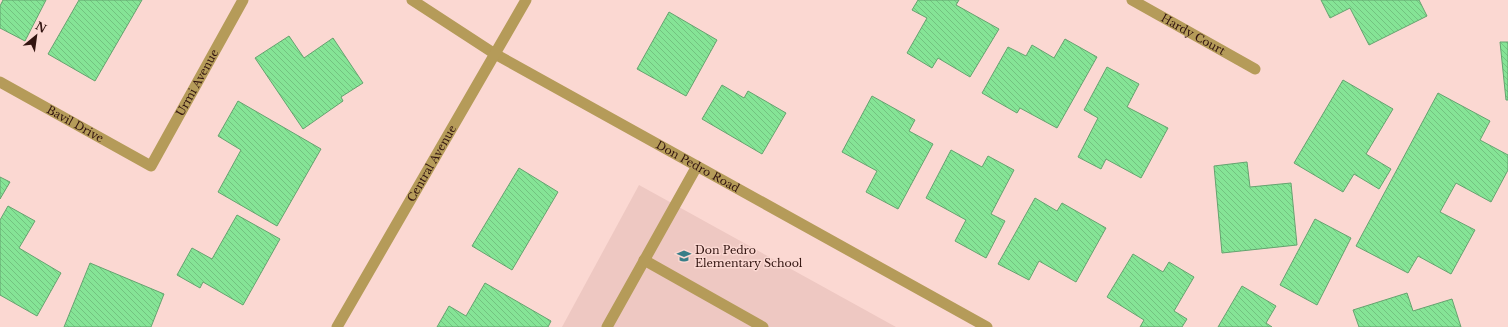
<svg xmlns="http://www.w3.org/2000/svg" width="1508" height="327" font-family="'Libre Baskerville',serif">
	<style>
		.built { fill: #eec8c2 }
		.building { fill: url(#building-back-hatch); stroke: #65a36f }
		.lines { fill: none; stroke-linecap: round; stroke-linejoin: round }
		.service { stroke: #b59b59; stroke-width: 11 }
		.minor { stroke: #b59b59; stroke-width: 11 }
		.tertiary { stroke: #b59b59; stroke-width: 11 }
		.labels { text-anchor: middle; stroke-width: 3; stroke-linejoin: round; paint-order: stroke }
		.street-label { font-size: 11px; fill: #321410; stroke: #fbd8d2 }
		.poi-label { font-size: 11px; fill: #321410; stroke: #fbd8d2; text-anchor: start }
	</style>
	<defs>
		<pattern id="building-back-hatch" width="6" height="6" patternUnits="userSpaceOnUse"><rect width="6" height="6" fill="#85e496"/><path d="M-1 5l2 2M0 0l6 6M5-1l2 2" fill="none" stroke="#73c380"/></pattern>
	</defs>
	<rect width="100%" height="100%" fill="#fbd8d2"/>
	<path class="built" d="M639,185L896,327H562Z"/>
	<g class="building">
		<path d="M3,0H46L25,41L0,28V6Z"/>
		<path d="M79,0H142L95,81L48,54Z"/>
		<path d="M918,0H959L956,5L999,29L970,77L938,58L932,68L907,53L927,18L912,10Z"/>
		<path d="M1321,0H1419L1427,16L1369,45L1350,8L1330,18Z"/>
		<path d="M669,12L717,40L686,96L637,69Z"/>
		<path d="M289,36L304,58L333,38L363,83L341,97L343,101L303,129L255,58Z"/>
		<path d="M1065,39L1097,57L1057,128L1020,108L1017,113L982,93L1008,47L1026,56L1032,45L1054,58Z"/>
		<path d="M1500,42H1508V100H1506Z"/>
		<path d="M1107,67L1139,84L1127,107L1168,128L1141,178L1106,159L1101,169L1078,157L1098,118L1084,110Z"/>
		<path d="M1343,80L1393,109L1366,154L1391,169L1379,189L1354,174L1343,192L1294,163Z"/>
		<path d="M722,85L744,98L748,91L786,113L762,154L702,119Z"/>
		<path d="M1438,93L1490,121L1480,140L1508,155V170L1491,202L1456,183L1440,212L1475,230L1451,274L1418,256L1408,273L1356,246Z"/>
		<path d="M872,96L915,120L909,131L933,144L898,209L866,192L877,171L842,152Z"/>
		<path d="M238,101L321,149L277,226L218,192L241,150L218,136Z"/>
		<path d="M951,150L982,167L988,156L1014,170L991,214L1005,221L986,258L955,241L966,220L926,198Z"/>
		<path d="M1247,162L1250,187L1291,183L1297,245L1222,253L1214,166Z"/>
		<path d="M519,168L558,192L512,270L472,246Z"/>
		<path d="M0,177L10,182L0,199Z"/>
		<path d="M1035,198L1057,211L1062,203L1106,228L1076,282L1039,261L1029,280L998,264Z"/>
		<path d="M8,206L35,221L19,248L61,273L37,316L0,295V220Z"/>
		<path d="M237,215L280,239L243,305L203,282L200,288L177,275L192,248L212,259Z"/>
		<path d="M1315,219L1351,238L1317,305L1280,285Z"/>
		<path d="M1133,254L1163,272L1169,262L1194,277L1174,311L1187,319L1182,327H1140L1144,320L1107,297Z"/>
		<path d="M90,263L164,294L151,327H64Z"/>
		<path d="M485,283L551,321L548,327H437L449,306L466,316Z"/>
		<path d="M1242,286L1276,306L1266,323L1272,327H1218Z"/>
		<path d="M1407,293L1413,311L1452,299L1461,327H1359L1353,310Z"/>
	</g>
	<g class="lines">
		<g class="service">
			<path d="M644,260L763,327"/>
			<path d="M607,327L697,166"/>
		</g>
		<g class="minor">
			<path id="s1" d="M412,0L495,54L987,327"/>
			<path id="s2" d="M1132,0L1255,69"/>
			<path id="s3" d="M0,82L151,166L243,0"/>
		</g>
		<path class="tertiary" id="s4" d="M337,327L526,0"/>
	</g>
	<defs>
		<symbol id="school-bare" viewBox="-9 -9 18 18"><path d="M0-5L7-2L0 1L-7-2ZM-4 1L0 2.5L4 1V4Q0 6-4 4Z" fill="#377e88" stroke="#fbd8d2" stroke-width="2.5" paint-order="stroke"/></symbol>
	</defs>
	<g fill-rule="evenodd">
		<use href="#school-bare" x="674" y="246" width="20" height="20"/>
	</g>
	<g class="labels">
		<g class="street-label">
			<text dy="4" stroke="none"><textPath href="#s2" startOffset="70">Hardy Court</textPath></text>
			<text dy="4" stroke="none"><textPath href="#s3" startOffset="268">Urmi Avenue</textPath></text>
			<text dy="4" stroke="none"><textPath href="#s3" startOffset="86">Bavil Drive</textPath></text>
			<text dy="4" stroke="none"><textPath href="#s4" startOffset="189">Central Avenue</textPath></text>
			<text dy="4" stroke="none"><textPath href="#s1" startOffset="331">Don Pedro Road</textPath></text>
		</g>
		<g class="poi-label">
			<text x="695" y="254">Don Pedro<tspan x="695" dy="13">Elementary School</tspan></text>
		</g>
	</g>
	<g transform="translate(36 36) rotate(29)" stroke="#fbd8d2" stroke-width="3" paint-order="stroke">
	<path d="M0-3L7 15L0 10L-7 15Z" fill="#321410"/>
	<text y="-6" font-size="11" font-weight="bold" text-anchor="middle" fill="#321410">N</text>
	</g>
</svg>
